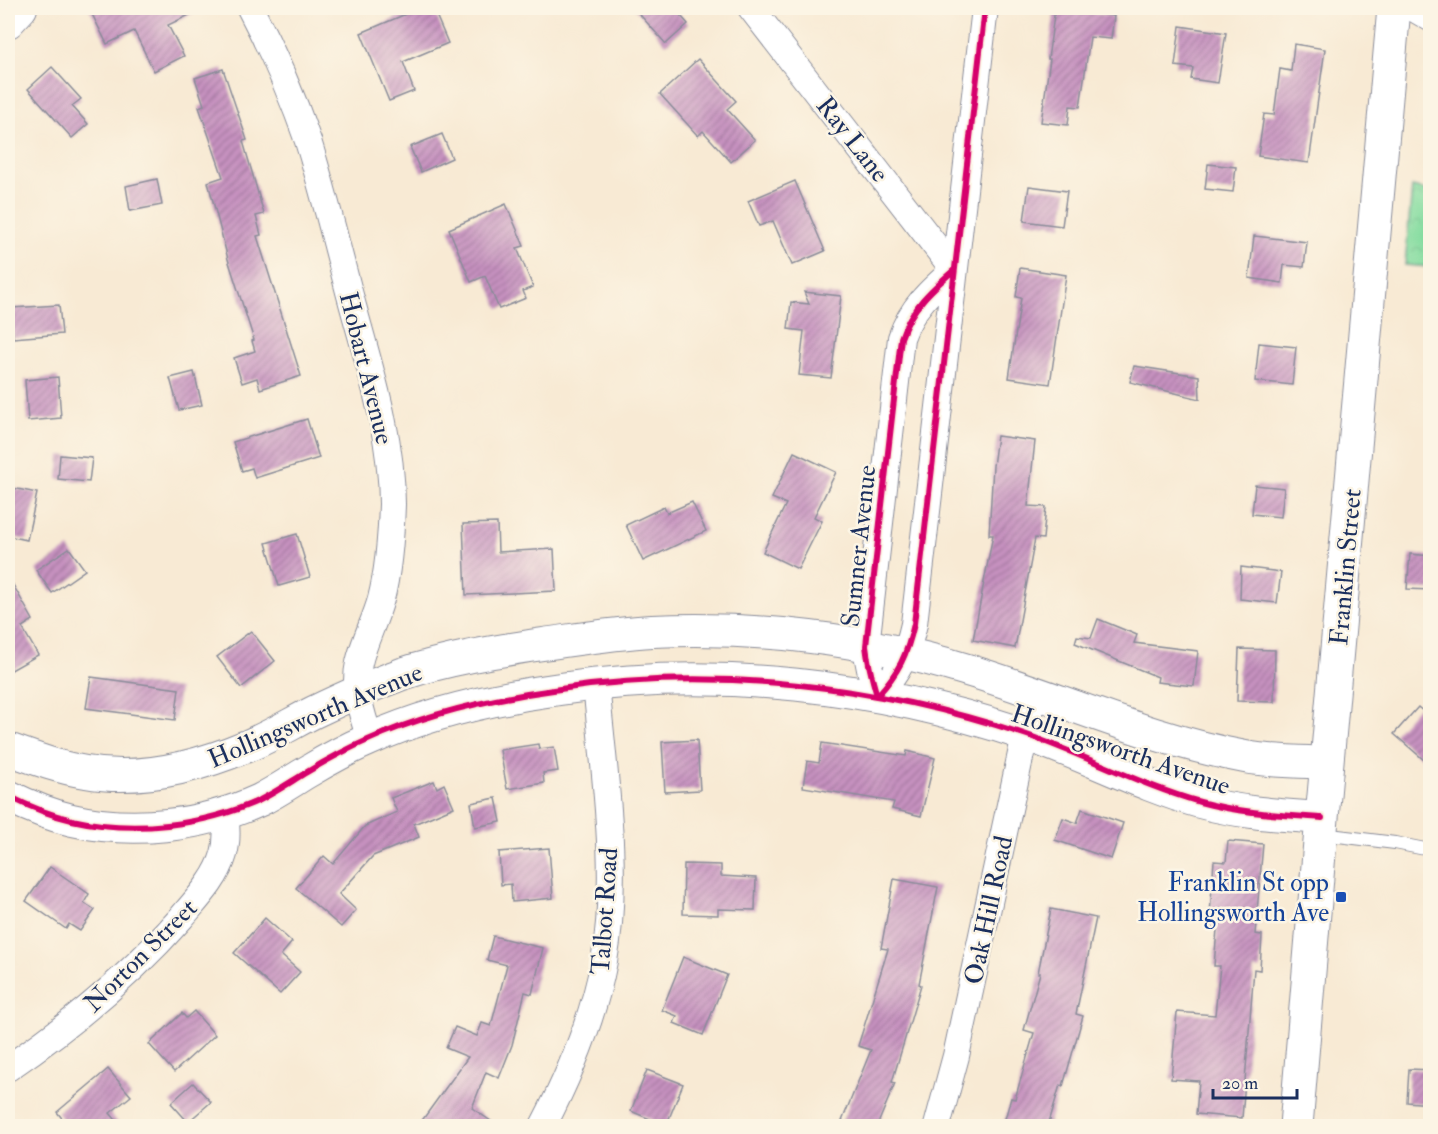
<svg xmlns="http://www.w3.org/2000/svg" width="1438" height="1134" font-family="'IM FELL Double Pica',serif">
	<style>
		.park { fill: url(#park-crowns); stroke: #518680; stroke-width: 1.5 }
		.building { fill: url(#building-hatch) }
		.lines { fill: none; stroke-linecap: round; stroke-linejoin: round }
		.service-casing { stroke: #8a8c99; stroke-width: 14 }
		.minor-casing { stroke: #8a8c99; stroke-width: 28 }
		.tertiary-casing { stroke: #8a8c99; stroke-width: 34 }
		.secondary-casing { stroke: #8a8c99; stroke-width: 35 }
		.service { stroke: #fff; stroke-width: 12 }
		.minor { stroke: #fff; stroke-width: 26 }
		.tertiary { stroke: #fff; stroke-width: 32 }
		.secondary { stroke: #fff; stroke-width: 33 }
		.cycleway-casing { stroke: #fcf5e5; stroke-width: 10 }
		.cycleway { stroke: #d6006c; stroke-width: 6 }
		.transit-dot { fill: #1a4fb4; stroke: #fcf5e5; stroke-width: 2 }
		.labels { text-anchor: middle; stroke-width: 5; stroke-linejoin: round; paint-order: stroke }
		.street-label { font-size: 26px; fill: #1b2f5e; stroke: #fcf5e5 }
		.transit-label { font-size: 26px; fill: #164399; stroke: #fcf5e5; text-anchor: end }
	</style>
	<defs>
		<pattern id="park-crowns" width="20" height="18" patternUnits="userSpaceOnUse" patternTransform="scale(1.5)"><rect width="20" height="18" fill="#87dda1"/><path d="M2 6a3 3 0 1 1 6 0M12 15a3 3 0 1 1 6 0" fill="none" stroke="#74be8d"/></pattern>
		<pattern id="building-hatch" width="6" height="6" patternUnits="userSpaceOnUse" patternTransform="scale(1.5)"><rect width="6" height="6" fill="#c691bf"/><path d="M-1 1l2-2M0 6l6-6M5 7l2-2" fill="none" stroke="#a0779e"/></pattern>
	</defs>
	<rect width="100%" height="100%" fill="#fcf5e5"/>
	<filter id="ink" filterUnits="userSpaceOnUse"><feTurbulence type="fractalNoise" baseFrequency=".0167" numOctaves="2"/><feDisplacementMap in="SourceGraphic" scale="12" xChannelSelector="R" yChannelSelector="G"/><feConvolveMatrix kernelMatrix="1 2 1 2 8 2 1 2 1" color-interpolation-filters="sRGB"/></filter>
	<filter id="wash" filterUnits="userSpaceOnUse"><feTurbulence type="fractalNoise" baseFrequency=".008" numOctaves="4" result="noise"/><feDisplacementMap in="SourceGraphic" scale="24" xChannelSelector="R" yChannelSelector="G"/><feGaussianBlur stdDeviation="1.35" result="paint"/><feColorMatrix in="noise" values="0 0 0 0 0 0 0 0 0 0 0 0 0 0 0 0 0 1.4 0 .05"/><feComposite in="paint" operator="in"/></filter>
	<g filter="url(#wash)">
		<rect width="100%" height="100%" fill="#f8ead4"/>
		<path class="park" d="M1412,187L1430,191V267L1405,265Z"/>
		<g id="blocks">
			<g class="building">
				<path d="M89,8H204L168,25L184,56L154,71L134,31L107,44Z"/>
				<path d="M420,8H433L448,43L403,62L414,91L389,101L361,33Z"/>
				<path d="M634,8H674L688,24L666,44Z"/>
				<path d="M1055,8L1114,16L1111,39L1090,37L1080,107L1070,106L1068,125L1041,122L1050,59H1048Z"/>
				<path d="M1180,26L1226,33L1218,83L1191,79L1193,68L1175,66Z"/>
				<path d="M1294,44L1325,49L1309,163L1258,156L1264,114L1274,115L1280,69L1291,71Z"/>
				<path d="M698,59L736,101L727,109L755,140L731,162L703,131L698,136L660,94Z"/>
				<path d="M52,67L81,99L72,106L88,124L72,138L28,89Z"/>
				<path d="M223,69L247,140L243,141L264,214L256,216L261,235L257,236L301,376L260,389L257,378L242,383L234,358L255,351L252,341L254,340L228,259L208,182L223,177L199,107L204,105L195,78Z"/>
				<path d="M442,134L452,158L421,172L410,147Z"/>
				<path d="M1208,164L1236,167L1233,192L1205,189Z"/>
				<path d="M157,179L162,205L130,211L126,186Z"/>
				<path d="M795,181L825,251L792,265L773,221L759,226L748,201Z"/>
				<path d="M1029,186L1067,191L1062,226L1024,221Z"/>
				<path d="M506,204L524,246L517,248L533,287L523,291L526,298L499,309L485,276L471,282L449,229Z"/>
				<path d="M1254,236L1307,242L1304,267L1284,265L1282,283L1249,278Z"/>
				<path d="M1020,268L1066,275L1050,384L1009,378L1021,298L1016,297Z"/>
				<path d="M804,292L841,296L831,378L799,375L804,331L788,329L791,302L809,304Z"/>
				<path d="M59,305L62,334L13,338L11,308Z"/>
				<path d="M1259,343L1296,347L1292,385L1255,381Z"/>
				<path d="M1134,366L1199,376L1200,399L1130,382Z"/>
				<path d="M194,372L202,405L179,410L170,378Z"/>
				<path d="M58,377L61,418L28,421L25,380Z"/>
				<path d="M307,419L319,458L255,478L252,468L242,471L233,442Z"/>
				<path d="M997,436L1035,441L1028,506L1046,507L1043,539L1035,538L1015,648L973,640L993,535H989L993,466Z"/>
				<path d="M794,452L836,472L814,517L822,521L798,569L763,552L786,504L772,498Z"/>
				<path d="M60,455L92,458L89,482L58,479Z"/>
				<path d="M1255,485L1284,488L1281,517L1252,514Z"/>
				<path d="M8,487L37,493L27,540L8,536Z"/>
				<path d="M692,502L706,531L643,561L626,525L664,507L667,513Z"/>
				<path d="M497,523L498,552L554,549L556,591L466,595L463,524Z"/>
				<path d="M297,534L310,577L279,586L266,543Z"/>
				<path d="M69,548L85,570L52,593L36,570Z"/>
				<path d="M1410,554L1431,556V590L1407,589Z"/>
				<path d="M1241,567L1281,572L1277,603L1240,599Z"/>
				<path d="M8,576L33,620L22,627L38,655L8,672Z"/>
				<path d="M1098,619L1137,635L1134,643L1198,651L1194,686L1157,682L1158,677L1075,643L1077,636L1091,638Z"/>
				<path d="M251,631L275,661L241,688L217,657Z"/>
				<path d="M1239,649L1275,650L1274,702L1237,701Z"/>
				<path d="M91,677L179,689L175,720L86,708Z"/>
				<path d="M1418,707L1431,718V766L1394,734Z"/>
				<path d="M697,740L700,790L665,792L662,742Z"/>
				<path d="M822,743L906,756L907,751L935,758L921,816L892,809L894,802L803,787L807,761L819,763Z"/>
				<path d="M538,744L539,749L554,747L558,771L543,773L544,783L507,789L500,750Z"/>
				<path d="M434,781L437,788L444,784L454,807L414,824L419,837L373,856L339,894L356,910L341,927L296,888L324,856L333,864L365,826L397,812L391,798Z"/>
				<path d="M496,798L501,822L475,827L471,803Z"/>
				<path d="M1082,809L1123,823L1111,859L1055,840L1063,818L1077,823Z"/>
				<path d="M1228,841L1263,844L1255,934L1262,935L1260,970L1254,969L1242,1118L1196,1114L1199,1081L1171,1079L1177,1012L1215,1015L1220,966H1214L1217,929L1209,928L1214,861L1226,862Z"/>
				<path d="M549,848L553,898L512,902L511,884L501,885L499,852Z"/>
				<path d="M684,864L721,865V876L756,878L755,910L718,909V915L683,914Z"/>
				<path d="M50,867L89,894L84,903L95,910L80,931L69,924L66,929L26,901Z"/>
				<path d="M894,879L938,887L919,984L921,985L892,1082L895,1083L877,1126H840L871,1050L858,1046L888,949L881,948Z"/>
				<path d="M1051,909L1096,918L1076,1014L1083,1016L1063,1086L1060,1085L1048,1126H1003L1011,1098L1015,1099L1034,1033L1024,1030L1040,973H1038Z"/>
				<path d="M265,918L292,942L281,955L300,972L280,994L234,953Z"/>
				<path d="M493,936L543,948L532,994L525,992L512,1045L499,1078L486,1072L472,1108L498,1126H418L468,1057L446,1048L455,1027L477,1036L482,1023L491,1026L507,965L487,960Z"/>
				<path d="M683,957L727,975L703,1035L674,1023L677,1016L662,1010Z"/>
				<path d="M194,1011L215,1035L174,1072L149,1044L182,1013L186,1018Z"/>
				<path d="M108,1069L131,1096L110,1113L121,1126H68L57,1112Z"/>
				<path d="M1409,1069L1431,1070V1104L1407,1102Z"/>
				<path d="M647,1070L683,1084L666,1126L631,1111Z"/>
				<path d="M193,1083L211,1102L188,1122L171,1103Z"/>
			</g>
		</g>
	</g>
	<g filter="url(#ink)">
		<use href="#blocks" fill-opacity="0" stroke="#8a8c99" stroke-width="1.5"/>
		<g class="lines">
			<defs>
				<g id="service">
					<path d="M1399,8L1430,26"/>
					<path d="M1322,834L1395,843L1430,850"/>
				</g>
				<g id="minor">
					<path d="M250,8C272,50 292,95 308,141C324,192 337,247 351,299C369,366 392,434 392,504C391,535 389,568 381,599C375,621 364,641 359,663C353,688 362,715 370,739"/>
					<path d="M751,8L954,270"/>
					<path d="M954,270C931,290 911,308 901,338L866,646C868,664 872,679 877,696C899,672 907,655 914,624L985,8"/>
					<path d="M8,1068C71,1025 130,976 181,918C197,899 217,879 224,854C228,840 227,827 225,813"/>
					<path d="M543,1126C570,1074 593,1020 604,961C620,875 604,772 596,684"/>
					<path d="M937,1126L956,1056L1034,693"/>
				</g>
				<g id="tertiary">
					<path d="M8,22L21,8"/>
					<path d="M8,749C33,758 60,768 86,772C141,782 197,767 247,746C270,737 292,723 314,712C343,698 372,685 402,674C447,659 496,651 543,644C579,639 616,633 652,631C755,626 865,639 964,669C1058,697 1148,739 1245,757C1272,762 1300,761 1327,763"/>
					<path d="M8,796C28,806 50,815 72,820C133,834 203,826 260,800C276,792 292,781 307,772C327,760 347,749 368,740C428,713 494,698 560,689C717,666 877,685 1027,735C1085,755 1140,785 1200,802C1240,813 1281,815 1322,818"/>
				</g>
				<path id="secondary" d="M1296,1126L1322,818L1394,8"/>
			</defs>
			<use href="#service" class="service-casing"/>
			<use href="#minor" class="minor-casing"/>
			<use href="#tertiary" class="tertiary-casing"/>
			<use href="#secondary" class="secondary-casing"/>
			<use href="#service" class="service"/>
			<use href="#minor" class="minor"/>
			<use href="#tertiary" class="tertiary"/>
			<use href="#secondary" class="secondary"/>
			<defs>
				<g id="cycleway">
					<path d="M954,270C931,290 911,308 901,338L866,646C868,664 872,679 877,696C899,672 907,655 914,624L985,8"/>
					<path d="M8,796C28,806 50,815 72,820C133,834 203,826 260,800C276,792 292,781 307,772C327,760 347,749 368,740C428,713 494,698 560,689C717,666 877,685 1027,735C1085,755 1140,785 1200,802C1240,813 1281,815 1322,818"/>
				</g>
			</defs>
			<use href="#cycleway" class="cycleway-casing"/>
			<use href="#cycleway" class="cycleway"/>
		</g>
	</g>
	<rect class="transit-dot" x="1335" y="891" width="12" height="12" rx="3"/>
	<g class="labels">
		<g class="street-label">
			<text transform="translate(853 139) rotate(52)" y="9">Ray Lane</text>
			<text transform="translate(367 368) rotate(76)" y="9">Hobart Avenue</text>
			<text transform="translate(858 546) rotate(-84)" y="9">Sumner Avenue</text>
			<text transform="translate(1345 567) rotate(-85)" y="9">Franklin Street</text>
			<text transform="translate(315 715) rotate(-23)" y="9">Hollingsworth Avenue</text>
			<text transform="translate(1121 749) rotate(19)" y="9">Hollingsworth Avenue</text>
			<text transform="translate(988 910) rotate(-78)" y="9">Oak Hill Road</text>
			<text transform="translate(604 911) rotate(-86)" y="9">Talbot Road</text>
			<text transform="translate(140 955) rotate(-45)" y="9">Norton Street</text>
		</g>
		<g class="transit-label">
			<text x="1329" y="891">Franklin St opp<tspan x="1329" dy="30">Hollingsworth Ave</tspan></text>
		</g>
	</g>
	<rect width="1438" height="1134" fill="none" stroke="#fcf5e5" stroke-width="30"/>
	<path d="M1213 1089v9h84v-9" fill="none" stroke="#1b2f5e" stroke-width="3"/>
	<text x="1222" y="1089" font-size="18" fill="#1b2f5e" stroke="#fcf5e5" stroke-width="4.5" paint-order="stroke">20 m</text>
</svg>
